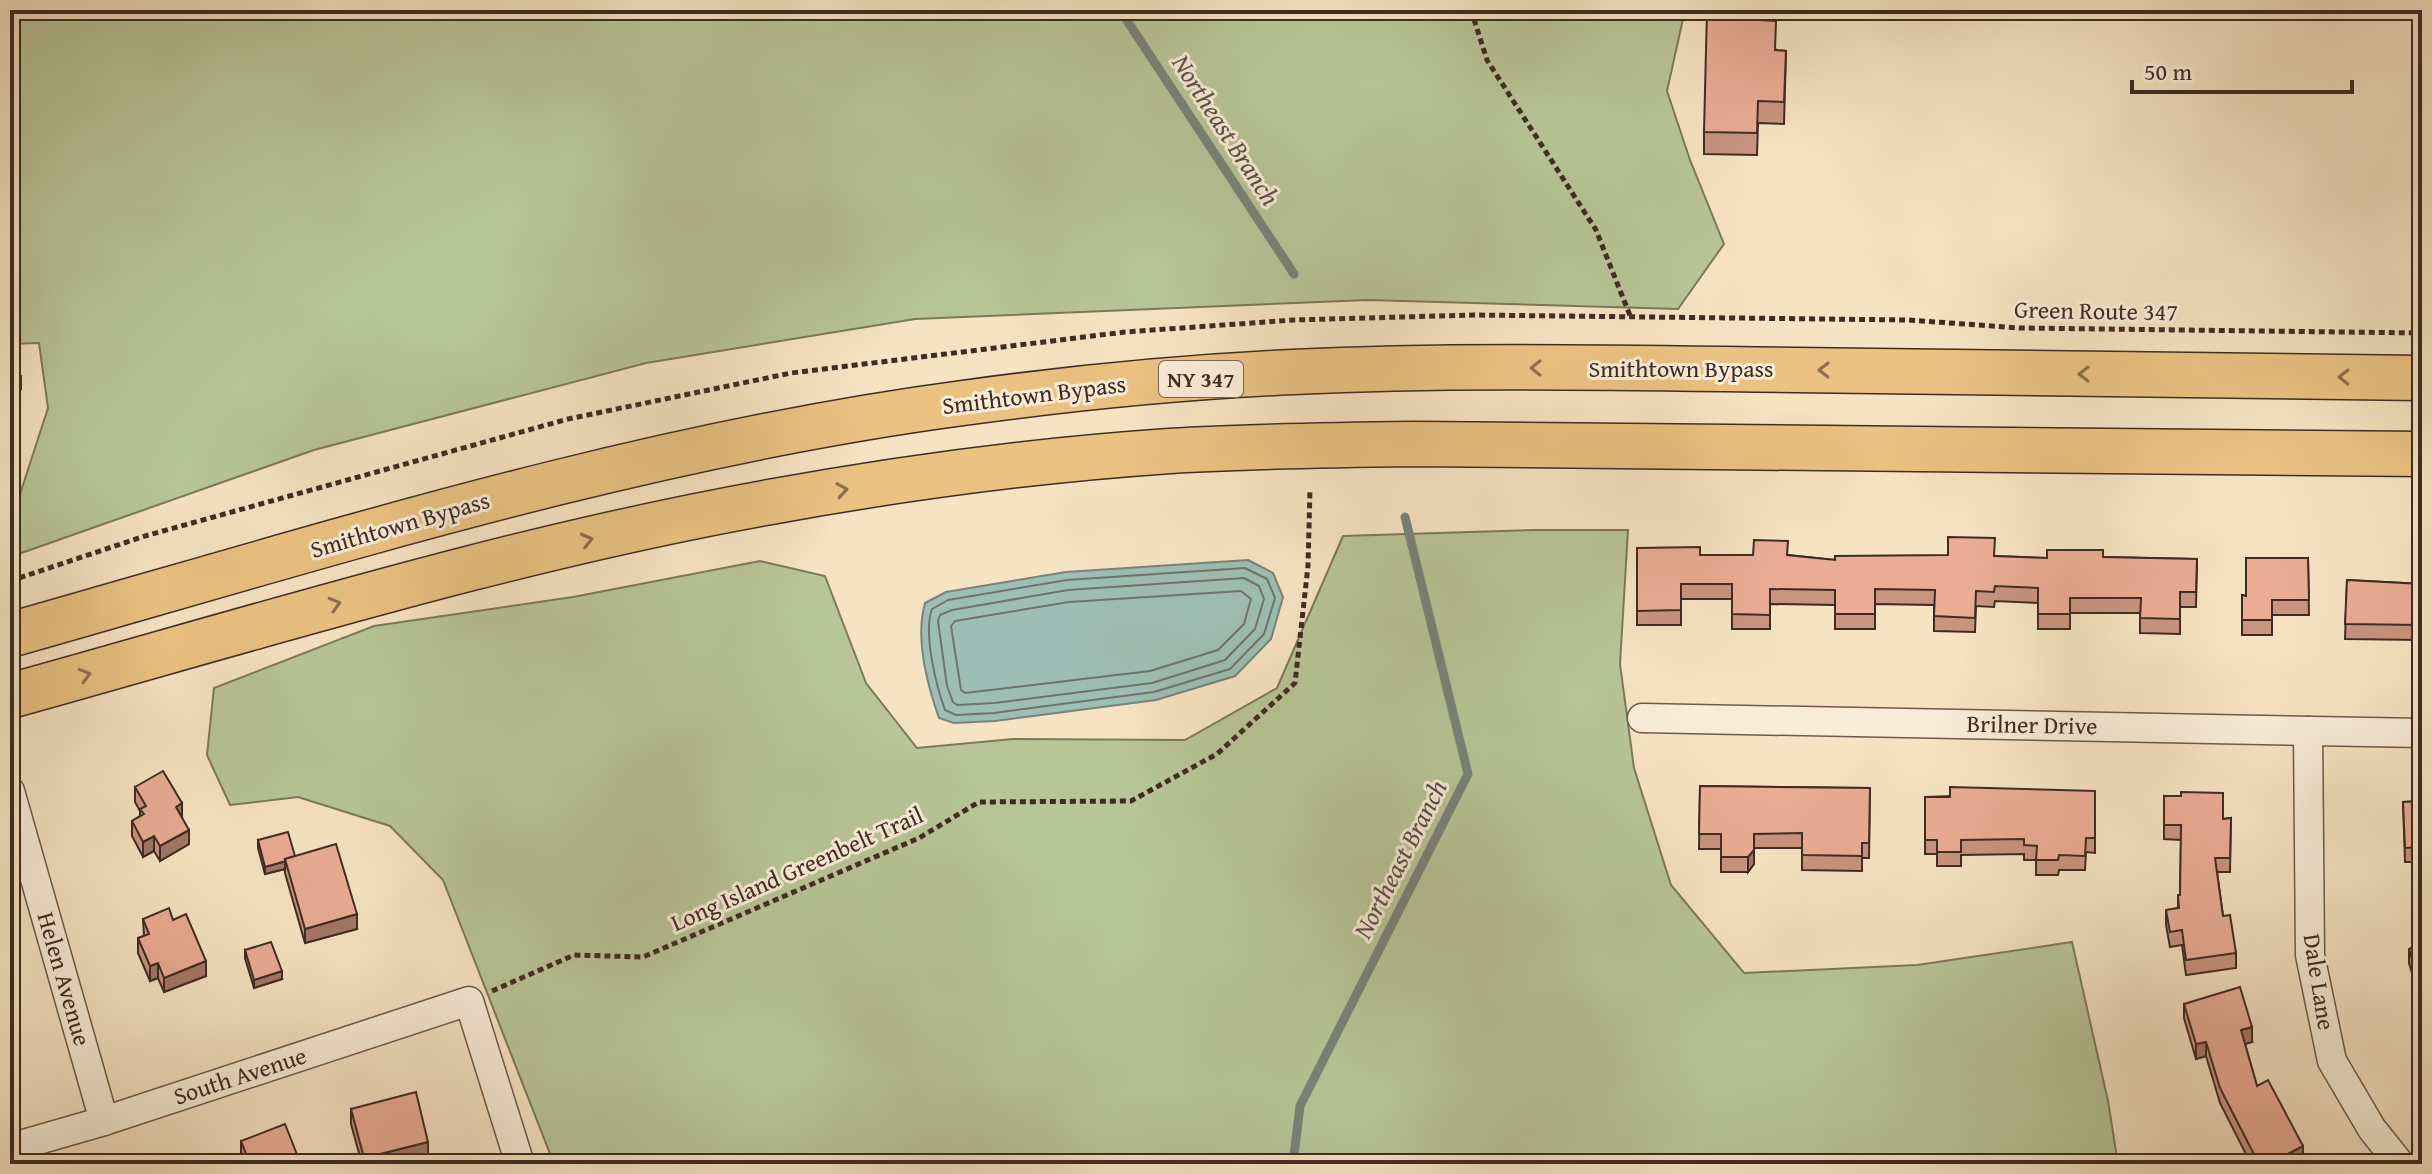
<svg xmlns="http://www.w3.org/2000/svg" width="2432" height="1174" font-family="'Gentium Book Plus',serif">
	<style>
		.green { fill: #b7c598; stroke: #7c785e; stroke-width: 2 }
		.water { fill: #9dbeb4; stroke: #78837a; stroke-width: 2 }
		.lines { fill: none; stroke-linecap: round; stroke-linejoin: round }
		.shore { stroke: #6e746c; stroke-width: 2 }
		.stream { stroke: #78837a; stroke-width: 9 }
		.minor-casing { stroke: #6e594c; stroke-width: 31 }
		.trunk-casing { stroke: #402b24; stroke-width: 47 }
		.path { stroke: #402b24; stroke-width: 5; stroke-dasharray: 6 4; stroke-linecap: butt }
		.minor { stroke: #f9edd8; stroke-width: 28 }
		.trunk { stroke: #ebc282; stroke-width: 44 }
		.wall { fill: #c99480; stroke: #402b24; stroke-width: 2 }
		.shaded-wall { fill: #a47868; stroke: #402b24; stroke-width: 2 }
		.building { fill: #eaac95; stroke: #402b24; stroke-width: 2 }
		.oneway { stroke: #8d6f4e }
		.labels { text-anchor: middle; stroke-width: 6; stroke-linejoin: round; paint-order: stroke }
		.shield { fill: #f9edd8; stroke: #78655a; stroke-width: 2 }
		.shield-label { font-size: 22px; font-weight: bold; fill: #402b24 }
		.street-label { font-size: 24px; fill: #402b24; stroke: #f9edd8 }
		.water-label { font-size: 26px; font-style: italic; fill: #575048; stroke: #f9edd8 }
	</style>
	<rect width="100%" height="100%" fill="#f6e3c3"/>
	<filter id="stains"><feTurbulence type="fractalNoise" baseFrequency=".0025" numOctaves="4"/><feColorMatrix values="0 0 0 0 .2 0 0 0 0 .09 0 0 0 0 .02 0 0 0 .5 -.17"/></filter>
	<radialGradient id="worn" r=".72"><stop offset=".6" stop-color="#630" stop-opacity="0"/><stop offset="1" stop-color="#630" stop-opacity=".3"/></radialGradient>
	<g class="green">
		<path d="M10,10H1685L1667,91L1690,160L1724,244L1678,309L1367,300L915,319L646,363L314,450L10,557V525L48,408L39,343L10,344Z"/>
		<path d="M1536,530H1628L1620,664L1634,768L1671,885L1744,973L1917,965L2072,942L2108,1101L2118,1164H554L443,880L390,826L298,797L230,805L207,755L214,688L374,626L573,597L760,561L825,576L866,683L917,748L1013,739L1185,740L1277,688L1343,536Z"/>
	</g>
	<path class="water" d="M1248,560L1273,573L1283,597L1271,639L1235,676L1156,700L995,721L954,723L939,718C927,684 915,638 925,603L946,592L1066,572Z"/>
	<g class="lines">
		<g class="shore">
			<path d="M1245,568L1267,579L1275,598L1264,634L1230,669L1154,692L994,713L956,715L945,710C936,685 923,633 932,609L948,600L1067,580Z"/>
			<path d="M1244,578L1259,586L1264,599L1255,629L1225,660L1152,683L994,703L957,705L953,702L947,686L938,621L940,615L952,610L1068,590Z"/>
			<path d="M1241,591L1251,599L1244,624L1218,650L1150,671L965,693L961,690L951,626L955,621L1069,602Z"/>
		</g>
		<g class="stream">
			<path d="M1120,10L1294,274"/>
			<path d="M1293,1164L1300,1106L1468,774L1405,517"/>
		</g>
		<defs>
			<g id="minor">
				<path d="M1642,718L2422,733"/>
				<path d="M2308,731L2310,955L2332,1061L2372,1129L2400,1164"/>
				<path d="M10,791L104,1121"/>
				<path d="M10,1148L104,1121L469,1001L520,1164"/>
			</g>
			<g id="trunk">
				<path d="M10,635C324,546 638,446 963,403C1072,388 1183,377 1293,372C1460,364 1629,368 1796,370C2005,373 2213,375 2422,378"/>
				<path d="M10,696C262,626 512,548 770,502C902,478 1036,460 1170,451C1251,446 1333,445 1415,444L2422,454"/>
			</g>
		</defs>
		<use href="#minor" class="minor-casing"/>
		<use href="#trunk" class="trunk-casing"/>
		<g class="path">
			<path d="M1471,10L1487,60L1596,230L1631,318"/>
			<path d="M10,581L145,536L568,419L791,373L1125,332L1294,320L1474,315L1909,320L2019,328L2422,333"/>
			<path d="M492,991L574,955L643,957L919,838L979,802L1131,801L1217,754L1295,683L1308,566L1310,489"/>
		</g>
		<use href="#minor" class="minor"/>
		<use href="#trunk" class="trunk"/>
	</g>
	<g class="wall">
		<path d="M2422,17V70L2417,69V30Z"/>
		<path d="M1761,20L1776,50L1786,51L1784,124L1758,123L1757,155L1704,154V132Z"/>
		<path d="M1637,548L1700,555H1788L1835,560L1995,556L2047,558L2103,557L2197,559L2196,607H2180V634L2140,633V613H2070V629H2038V603L1995,601L1994,607L1976,606L1975,632L1934,631V605L1875,604V629H1835V605L1770,604V629H1732V599H1681V625H1637Z"/>
		<path d="M2308,558L2309,615H2272V635H2242V595L2246,596Z"/>
		<path d="M2347,580L2422,584V640L2345,639Z"/>
		<path d="M1700,786L1870,788L1869,858H1862V871L1802,870V848H1754V864L1748,872H1721V849H1699Z"/>
		<path d="M135,787L182,817L189,844L160,861L154,851L143,857L132,836V821L140,816V811L135,802Z"/>
		<path d="M2095,791V853L2086,852L2085,870H2059L2058,875H2036V860H2024V854L1961,855V866H1937V854H1925V797Z"/>
		<path d="M2164,796L2223,819L2231,818L2230,872H2217L2223,916L2236,953V968L2186,975L2182,945L2170,947L2166,925V910L2178,908V895H2180L2181,840L2164,839Z"/>
		<path d="M2422,801V862H2405L2403,802Z"/>
		<path d="M258,840L295,856L357,929L305,943L285,873V869L265,874L258,848Z"/>
		<path d="M143,919L173,920L206,976L164,992L158,978L150,981L138,953V938L144,936Z"/>
		<path d="M2422,944V1007L2409,963V949Z"/>
		<path d="M245,950L282,979L254,988L245,958Z"/>
		<path d="M2184,1004L2252,1042L2245,1044L2257,1086L2303,1161L2297,1164H2251L2220,1103L2206,1056L2196,1059L2184,1018Z"/>
		<path d="M351,1109L428,1156L399,1164H362L351,1124Z"/>
		<path d="M241,1141L300,1164H244L241,1155Z"/>
	</g>
	<g class="shaded-wall">
		<path d="M21,376V389L10,411V398Z"/>
		<path d="M182,803V818L176,807Z"/>
		<path d="M189,830V844L160,861V846Z"/>
		<path d="M154,836V851L143,857V842Z"/>
		<path d="M1754,850V864L1748,872V857Z"/>
		<path d="M285,861V869L265,874V867Z"/>
		<path d="M357,914V929L305,943V929Z"/>
		<path d="M206,961V976L164,992V978Z"/>
		<path d="M158,963V978L150,981V966Z"/>
		<path d="M282,971V979L254,988V980Z"/>
		<path d="M2252,1027V1042L2241,1045V1030Z"/>
		<path d="M18,1031V1046L10,1048V1034Z"/>
		<path d="M2206,1042V1056L2196,1059V1044Z"/>
		<path d="M428,1142V1156L399,1164H364V1158Z"/>
		<path d="M2303,1146V1161L2297,1164H2269Z"/>
	</g>
	<g class="building">
		<path d="M1707,10H1760V20L1776,21L1775,50L1786,51L1784,102L1758,101L1757,133L1704,132Z"/>
		<path d="M2422,17V32L2417,30Z"/>
		<path d="M10,370L21,376L10,398Z"/>
		<path d="M1948,537L1995,538L1994,556L2047,558V550H2103V557L2197,559L2196,592H2180V619L2140,618L2141,598H2070V614H2038V588L1995,586L1994,592L1976,591L1975,618L1934,616L1935,590L1875,589V614H1835V590L1770,589V615L1732,614V584H1681V610L1637,611V548L1700,547V555H1753L1754,540L1788,541L1787,555L1835,560V556L1948,555Z"/>
		<path d="M2246,558H2308L2309,600H2272V620H2242V595L2246,596Z"/>
		<path d="M2347,580L2422,584V625L2345,624Z"/>
		<path d="M163,771L182,803L176,807L189,830L160,846L154,836L143,842L132,821L144,814L140,809L146,806L135,787Z"/>
		<path d="M1700,786L1870,788L1869,843H1862V856L1802,855V833L1754,834V850L1748,857H1721V834H1699Z"/>
		<path d="M1950,787L2095,791V838H2086L2085,856L2059,855L2058,860H2036L2037,846L2024,845V839L1961,840V852H1937V840H1925V797H1950Z"/>
		<path d="M2181,792L2223,793V819L2231,818L2230,858H2215L2223,916L2230,915L2236,953L2186,960L2182,930L2170,932L2166,910L2179,908L2178,895H2180L2181,825H2164V796H2181Z"/>
		<path d="M2422,801V847L2405,848L2403,802Z"/>
		<path d="M288,832L295,856L285,859L286,861L265,867L258,840Z"/>
		<path d="M336,844L357,914L305,929L285,859Z"/>
		<path d="M169,908L173,920L186,914L206,961L164,978L158,963L150,966L138,938L149,934L143,919Z"/>
		<path d="M271,942L282,971L254,980L245,950Z"/>
		<path d="M2422,944V992L2409,949Z"/>
		<path d="M2240,987L2252,1027L2241,1030L2257,1086L2268,1080L2303,1146L2269,1164H2259L2220,1088L2206,1042L2196,1044L2184,1004Z"/>
		<path d="M10,1007L18,1031L10,1034Z"/>
		<path d="M416,1092L428,1142L364,1158L351,1109Z"/>
		<path d="M285,1124L300,1162L293,1164H250L241,1141Z"/>
	</g>
	<defs><path id="oneway-chevron" d="M-2-3.5L2.5 0L-2 3.5" fill="none" stroke-width="1.6" stroke-linecap="round" stroke-linejoin="round" transform="scale(2)"/></defs>
	<g class="oneway">
		<use href="#oneway-chevron" transform="translate(1536 368) rotate(180)"/>
		<use href="#oneway-chevron" transform="translate(1824 370) rotate(-179)"/>
		<use href="#oneway-chevron" transform="translate(2084 374) rotate(-179)"/>
		<use href="#oneway-chevron" transform="translate(2344 377) rotate(-179)"/>
		<use href="#oneway-chevron" transform="translate(842 490) rotate(-9)"/>
		<use href="#oneway-chevron" transform="translate(587 540) rotate(-14)"/>
		<use href="#oneway-chevron" transform="translate(335 604) rotate(-16)"/>
		<use href="#oneway-chevron" transform="translate(85 675) rotate(-16)"/>
	</g>
	<g class="labels">
		<rect class="shield" x="1159" y="361" width="84" height="36" rx="6"/>
		<g class="shield-label">
			<text x="1201" y="387">NY 347</text>
		</g>
		<g class="street-label">
			<text transform="translate(2096 311) rotate(1)" y="8">Green Route 347</text>
			<text x="1681" y="377">Smithtown Bypass</text>
			<text transform="translate(1034 395) rotate(-7)" y="8">Smithtown Bypass</text>
			<text transform="translate(400 525) rotate(-16)" y="8">Smithtown Bypass</text>
			<text transform="translate(2032 725) rotate(1)" y="8">Brilner Drive</text>
			<text transform="translate(797 869) rotate(-24)" y="8">Long Island Greenbelt Trail</text>
			<text transform="translate(64 979) rotate(74)" y="8">Helen Avenue</text>
			<text transform="translate(2319 982) rotate(81)" y="8">Dale Lane</text>
			<text transform="translate(240 1076) rotate(-18)" y="8">South Avenue</text>
		</g>
		<g class="water-label">
			<text transform="translate(1226 130) rotate(57)" y="9">Northeast Branch</text>
			<text transform="translate(1400 859) rotate(-63)" y="9">Northeast Branch</text>
		</g>
	</g>
	<rect width="2432" height="1174" fill="none" stroke="#f6e3c3" stroke-width="40"/>
	<rect x="12" y="12" width="2408" height="1150" fill="none" stroke="#402b24" stroke-width="4"/>
	<rect x="20" y="20" width="2392" height="1134" fill="none" stroke="#402b24" stroke-width="2"/>
	<path d="M2132 80v12h220v-12" fill="none" stroke="#402b24" stroke-width="4"/>
	<text x="2144" y="80" font-size="24" fill="#402b24" stroke="#f9edd8" stroke-width="6" paint-order="stroke">50 m</text>
	<rect width="100%" height="100%" filter="url(#stains)"/>
	<rect width="100%" height="100%" fill="url(#worn)"/>
</svg>
